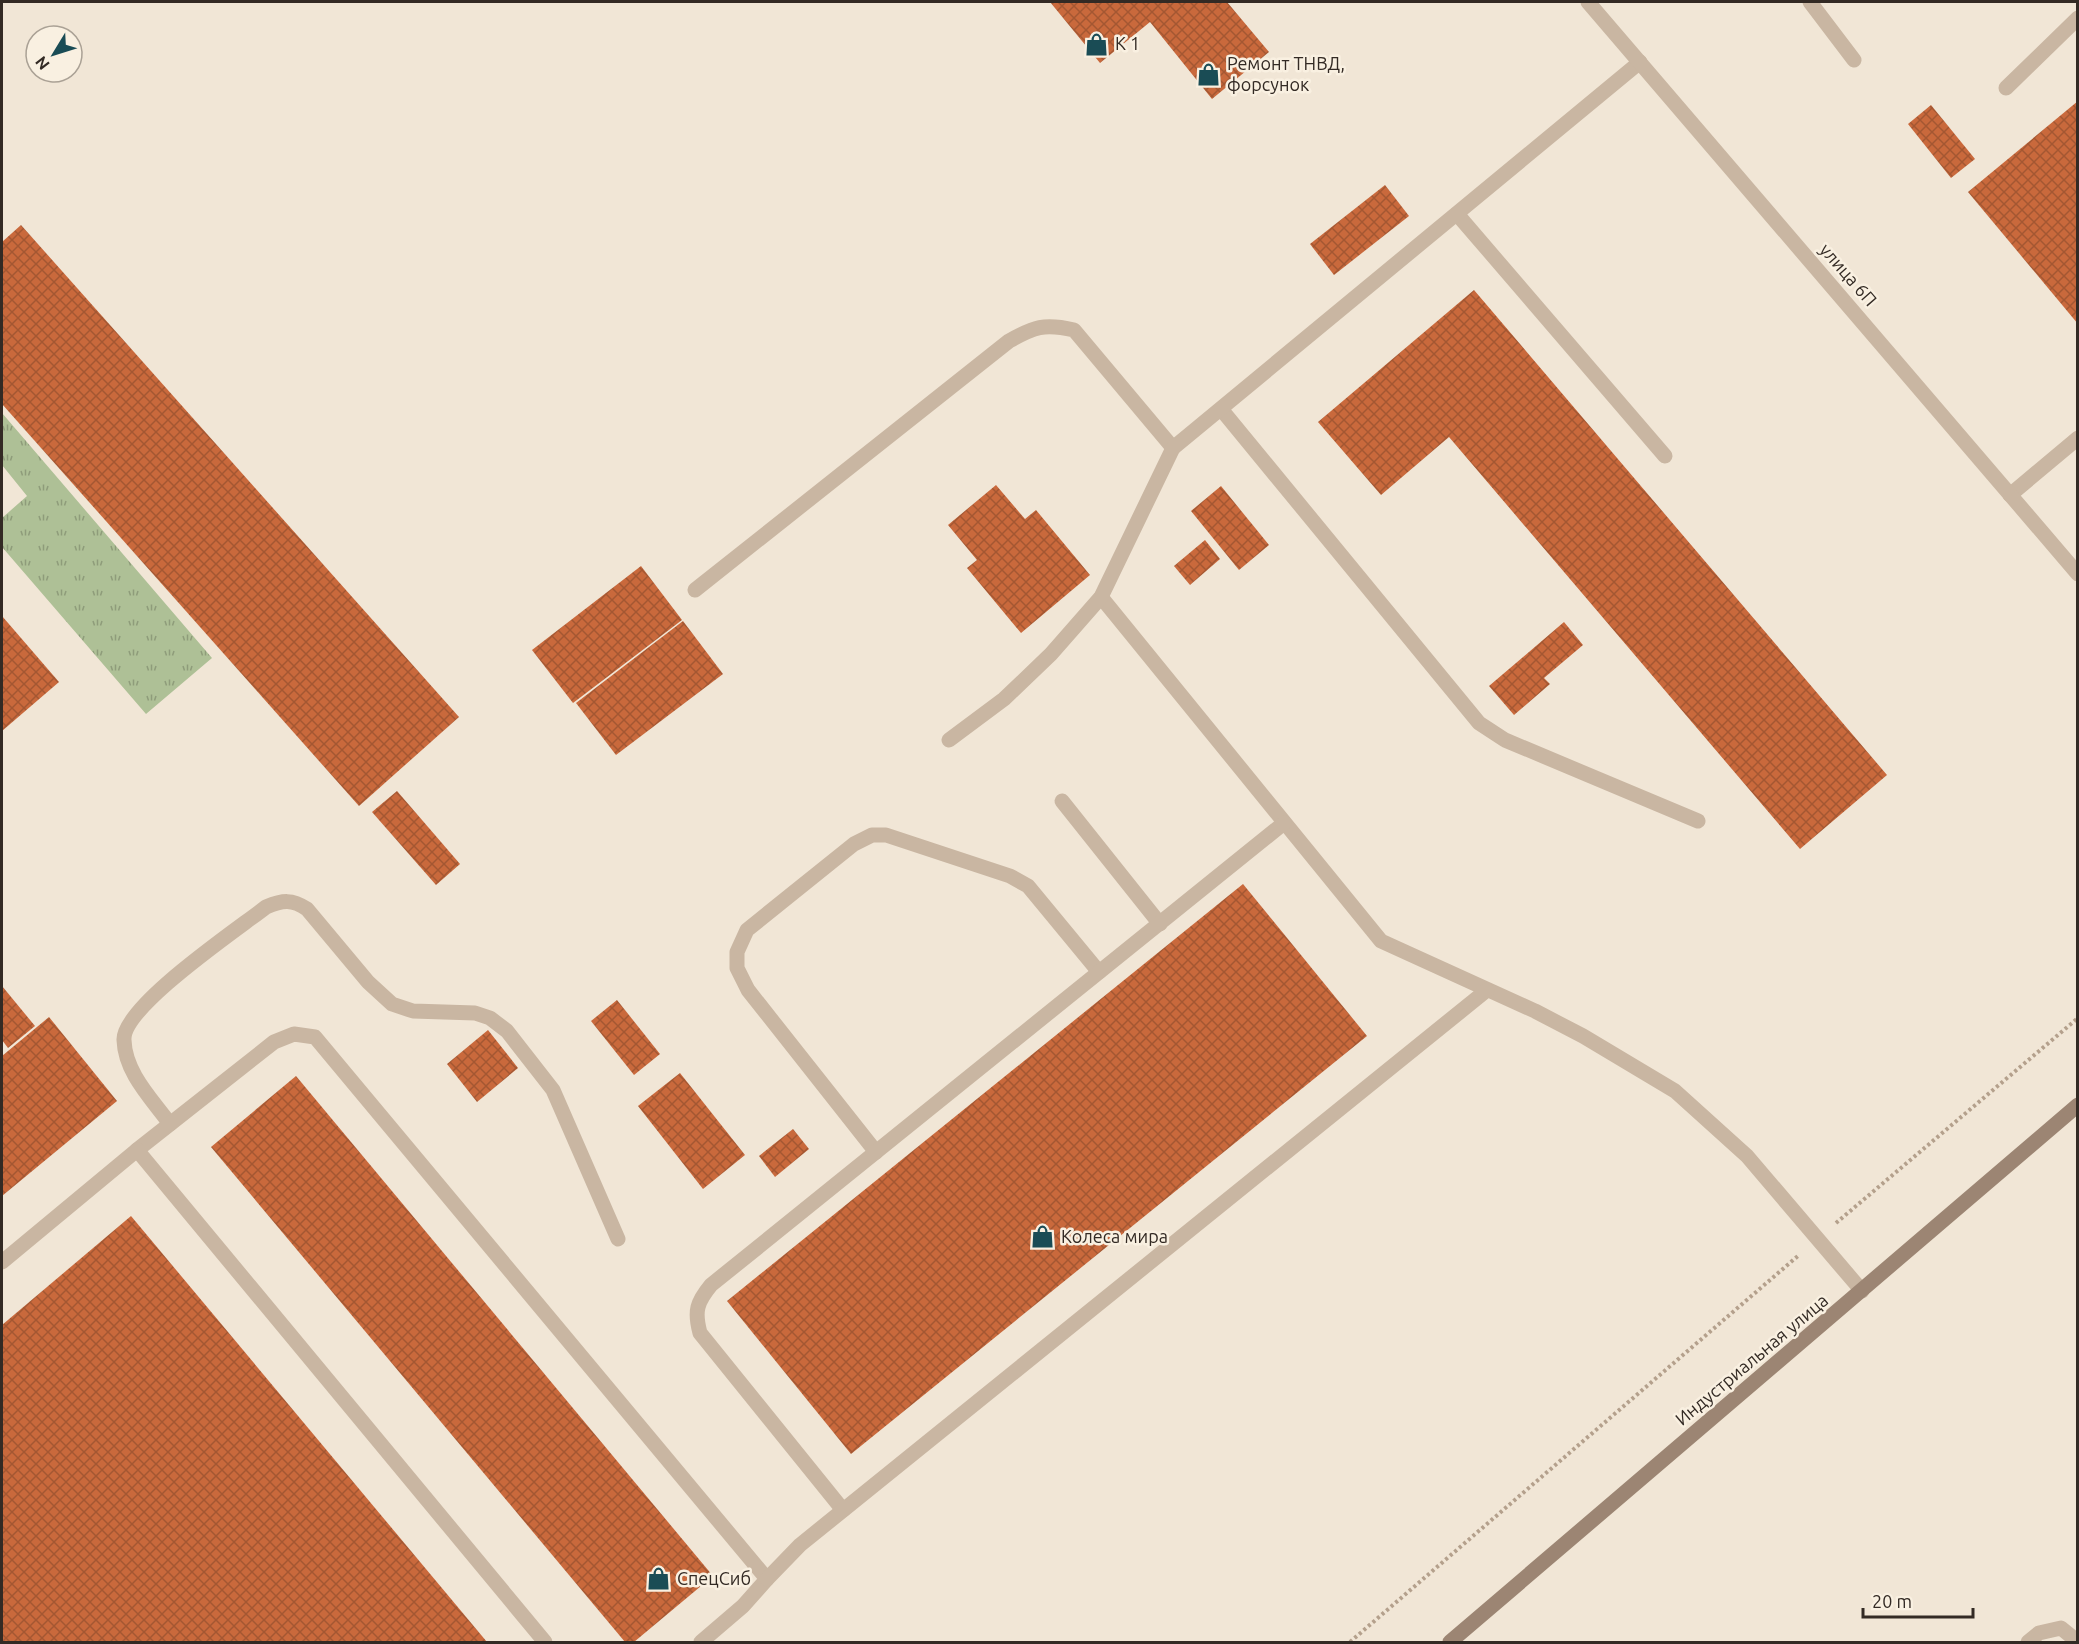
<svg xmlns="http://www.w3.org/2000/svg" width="2079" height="1644" font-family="Ubuntu,sans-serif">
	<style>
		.grass { fill: url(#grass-tufts) }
		.building { fill: url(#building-cross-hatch) }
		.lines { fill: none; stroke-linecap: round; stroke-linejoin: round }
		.path { stroke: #b4a08c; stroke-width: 4; stroke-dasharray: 3 3; stroke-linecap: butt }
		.service { stroke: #c9b6a2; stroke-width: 15 }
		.minor { stroke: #c9b6a2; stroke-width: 15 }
		.secondary { stroke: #9c8573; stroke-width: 15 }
		.labels { text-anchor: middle; stroke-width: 5; stroke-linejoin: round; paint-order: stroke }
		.poi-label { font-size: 18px; fill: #332a24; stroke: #f9f0e1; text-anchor: start }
		.street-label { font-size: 18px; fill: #332a24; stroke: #f9f0e1 }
	</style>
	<defs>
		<pattern id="grass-tufts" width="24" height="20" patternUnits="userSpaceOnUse" patternTransform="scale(1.5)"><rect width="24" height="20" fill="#aec096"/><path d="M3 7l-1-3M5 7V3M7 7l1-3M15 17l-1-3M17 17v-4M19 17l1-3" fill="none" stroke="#8e9c7a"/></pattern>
		<pattern id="building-cross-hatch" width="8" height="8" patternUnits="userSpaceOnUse" patternTransform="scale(1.5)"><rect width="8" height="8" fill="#c9693c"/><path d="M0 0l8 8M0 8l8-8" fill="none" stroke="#a45732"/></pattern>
	</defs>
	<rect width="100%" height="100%" fill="#f1e6d6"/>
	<path class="grass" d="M2,413L212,658L146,714L2,547V518L27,496L2,465Z"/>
	<g class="building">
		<path d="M1050,2H1227L1269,52L1212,99L1150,22L1100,63Z"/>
		<path d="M2078,101V324L1968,192Z"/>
		<path d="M1931,105L1975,159L1951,178L1908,124Z"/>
		<path d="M1385,185L1409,216L1334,275L1310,244Z"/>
		<path d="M21,225L459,717L359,806L2,404V242Z"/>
		<path d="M1474,290L1887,775L1800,849L1449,437L1381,495L1318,422Z"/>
		<path d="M996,485L1025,519L1036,510L1090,575L1021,633L967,568L977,560L948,525Z"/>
		<path d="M1221,486L1269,545L1239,570L1191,511Z"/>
		<path d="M1205,540L1220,559L1190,585L1174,566Z"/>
		<path d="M641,566L682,620L573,703L532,650Z"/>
		<path d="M2,616L59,682L2,731Z"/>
		<path d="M683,621L723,674L616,755L576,703Z"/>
		<path d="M1564,622L1583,645L1544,678L1550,684L1514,715L1489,686Z"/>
		<path d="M397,791L460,864L436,885L372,812Z"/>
		<path d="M1243,884L1367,1036L851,1454L727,1301Z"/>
		<path d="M2,986L35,1026L8,1048L2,1040Z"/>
		<path d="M617,1000L660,1054L634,1075L591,1021Z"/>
		<path d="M49,1017L117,1101L2,1196V1056Z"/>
		<path d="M488,1030L518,1068L477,1102L447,1064Z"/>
		<path d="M680,1073L745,1155L703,1189L638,1106Z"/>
		<path d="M296,1076L713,1576L634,1642H625L211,1147Z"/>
		<path d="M793,1129L809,1149L775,1177L759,1156Z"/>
		<path d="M131,1216L487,1642H2V1325Z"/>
	</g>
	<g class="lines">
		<g class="path">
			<path d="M1836,1223L2078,1018"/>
			<path d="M1350,1642L1799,1255"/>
		</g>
		<g class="service">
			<path d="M1810,2L1854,60"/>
			<path d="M2006,88L2078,18"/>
			<path d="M1457,214L1665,456"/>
			<path d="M1221,409L1479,723L1505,740L1698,821"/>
			<path d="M2010,495L2078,438"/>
			<path d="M695,590L1009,341C1034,327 1044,323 1074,330L1173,448"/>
			<path d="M1101,597L1381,941L1535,1011L1583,1036L1675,1091L1747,1156L1862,1291"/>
			<path d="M949,740L1004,699L1051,654L1101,597L1173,448L1640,62"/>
			<path d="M1062,801L1160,924"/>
			<path d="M170,1124C152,1099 125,1073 124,1040C122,1007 238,929 266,907C283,900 292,899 307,909L368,982L392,1004L413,1011L475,1013L490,1018L507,1031L553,1090L618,1239"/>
			<path d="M137,1150L274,1042L294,1034L315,1037L767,1579L743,1606L701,1642"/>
			<path d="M876,1152L748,990L737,968V952L747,930L854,844L872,835H886L1010,876L1028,886L1099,972"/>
			<path d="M2,1262L137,1150L545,1642"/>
			<path d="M843,1510L700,1333C694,1311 697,1302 711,1285L1284,823"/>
			<path d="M767,1579L800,1545L1487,990"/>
			<path d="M2028,1642L2039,1633L2061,1628L2078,1642"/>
		</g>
		<path class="minor" d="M1588,2L2078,574"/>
		<path class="secondary" d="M1450,1642L2078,1105"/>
	</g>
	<defs>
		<symbol id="shop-bare" viewBox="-9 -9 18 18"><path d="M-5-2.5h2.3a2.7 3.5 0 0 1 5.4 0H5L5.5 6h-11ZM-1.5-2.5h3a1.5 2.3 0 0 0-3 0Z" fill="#1a4c55" stroke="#f9f0e1" stroke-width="2.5" paint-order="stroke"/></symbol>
	</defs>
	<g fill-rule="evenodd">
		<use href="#shop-bare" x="1080" y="28" width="33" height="33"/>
		<use href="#shop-bare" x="1192" y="58" width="33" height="33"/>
		<use href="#shop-bare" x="1026" y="1220" width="33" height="33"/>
		<use href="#shop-bare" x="642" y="1562" width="33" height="33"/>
	</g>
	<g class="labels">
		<g class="poi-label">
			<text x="1115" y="50">К 1</text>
			<text x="1227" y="70">Ремонт ТНВД,<tspan x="1227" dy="21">форсунок</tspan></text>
			<text x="1061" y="1243">Колеса мира</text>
			<text x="677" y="1585">СпецСиб</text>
		</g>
		<g class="street-label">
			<text transform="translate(1848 275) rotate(49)" y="6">улица 6П</text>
			<text transform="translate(1752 1360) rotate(-40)" y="6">Индустриальная улица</text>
		</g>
	</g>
	<rect width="2079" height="1644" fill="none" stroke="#332a24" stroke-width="6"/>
	<g transform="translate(54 54) rotate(232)"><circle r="28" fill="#f9f0e1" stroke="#aaa195" stroke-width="1.5"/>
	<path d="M0-4.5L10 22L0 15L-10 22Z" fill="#1a4c55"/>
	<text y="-9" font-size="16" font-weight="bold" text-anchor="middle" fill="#332a24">N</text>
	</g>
	<path d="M1863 1608v9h110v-9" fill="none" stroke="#332a24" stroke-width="3"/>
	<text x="1872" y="1608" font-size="18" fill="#332a24" stroke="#f9f0e1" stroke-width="4.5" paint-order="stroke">20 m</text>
</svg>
